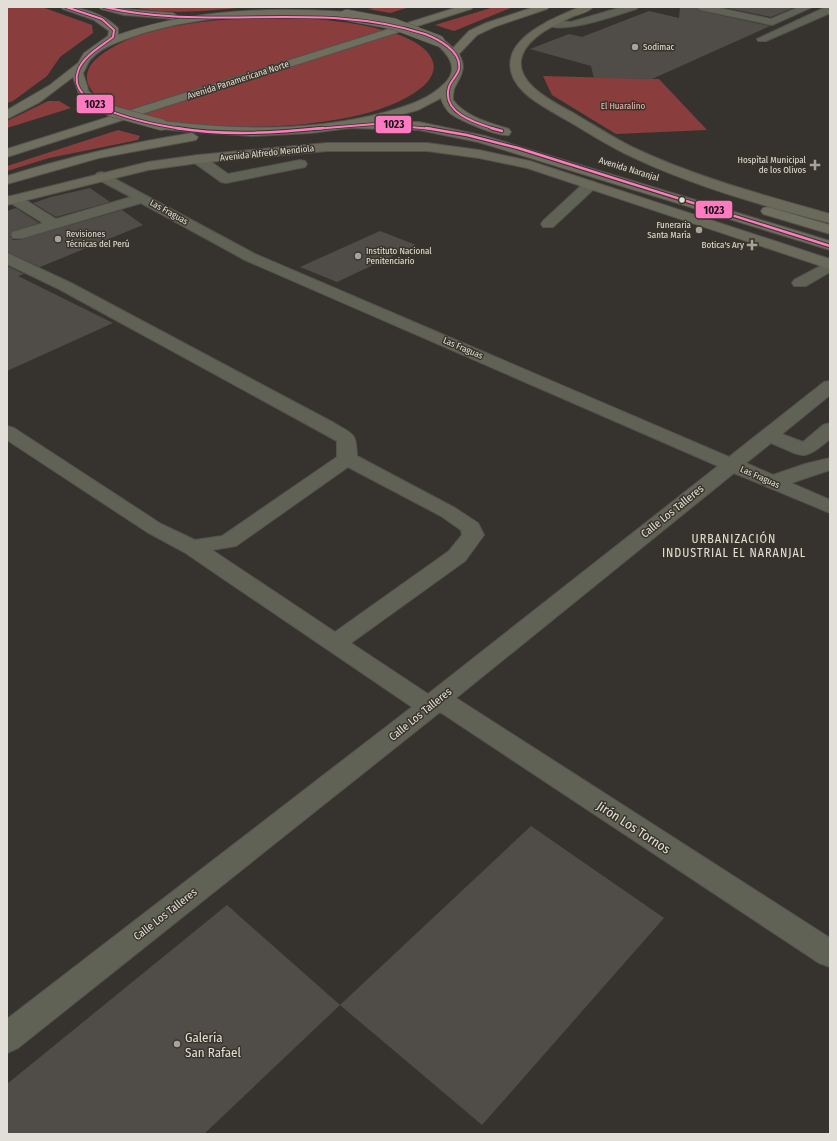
<svg xmlns="http://www.w3.org/2000/svg" width="837" height="1141" font-family="'Fira Sans Condensed',sans-serif">
	<style>
		.green { fill: #893e3d }
		.building { fill: #504d49 }
		.lines { fill: none; stroke-linecap: round; stroke-linejoin: round }
		.minor-casing { stroke: #54514e; stroke-width: 2 }
		.major-casing { stroke: #54514e; stroke-width: 2 }
		.highway-casing { stroke: #54514e; stroke-width: 2 }
		.minor { fill: #616256; fill-rule: evenodd }
		.major { fill: #696a5a; fill-rule: evenodd }
		.highway { fill: #6e6f5e; fill-rule: evenodd }
		.highway-bridge-casing { stroke: #54514e; stroke-width: 12; stroke-linecap: butt }
		.highway-bridge { stroke: #6e6f5e; stroke-width: 11 }
		.bus-1-far1-casing { stroke: #39342a; stroke-width: 3.5 }
		.bus-1-casing { stroke: #39342a; stroke-width: 4.5 }
		.bus-1-far1 { stroke: #fe7ac1; stroke-width: 2 }
		.bus-1 { stroke: #fe7ac1; stroke-width: 2.5 }
		.poi-dot { fill: #a6a39d; stroke: #39342a; stroke-width: 1.5 }
		.bus-dot { fill: #e2dfd9; stroke: #39342a; stroke-width: 1.5 }
		.labels { text-anchor: middle; stroke-width: 3; stroke-linejoin: round; paint-order: stroke }
		.far-poi-label { font-size: 9px; fill: #e2dfd9; stroke: #39342a; text-anchor: start }
		.far-street-label { font-size: 9px; fill: #e2dfd9; stroke: #39342a }
		.far-park-label { font-size: 9px; fill: #f0bbb8; stroke: #39342a }
		.street-label { font-size: 11px; fill: #e2dfd9; stroke: #39342a }
		.neighbourhood-label { font-size: 12px; letter-spacing: 1px; fill: #e2dfd9; stroke: #39342a }
		.near-street-label { font-size: 13px; fill: #e2dfd9; stroke: #39342a }
		.near-poi-label { font-size: 13px; fill: #e2dfd9; stroke: #39342a; text-anchor: start }
		.line-badge { stroke: #39342a; stroke-width: 1.5 }
		.pale-badge-label { font-size: 11px; text-anchor: middle; font-weight: bold; fill: #111 }
	</style>
	<rect width="100%" height="100%" fill="#36332e"/>
	<g class="green">
		<path d="M7,7H42L92,25L93,33L60,57L47,76L13,101L7,103Z"/>
		<path d="M133,7H249C211,10 171,16 133,7Z"/>
		<path d="M379,7H410L390,13L368,9Z"/>
		<path d="M494,7H513L454,31L435,25Z"/>
		<path d="M283,17C315,18 423,25 433,62C436,72 429,82 421,88C365,134 202,134 136,114C119,109 99,103 90,88C84,78 87,68 95,60C136,22 229,18 283,17Z"/>
		<path d="M543,76L659,79L707,130L616,134L552,95Z"/>
		<path d="M48,101H59L71,108L7,128V121Z"/>
		<path d="M118,130L140,136L138,140L49,158L7,171V166Z"/>
	</g>
	<g class="building">
		<path d="M680,7H695L701,11L770,26L652,79L594,78L591,66L530,49L569,34L582,37L649,11L679,18Z"/>
		<path d="M722,7H795L771,17Z"/>
		<path d="M90,188L110,202L56,217L33,203L51,197Z"/>
		<path d="M16,208L39,223L13,231L10,236L13,240L23,239L122,210L143,225L40,267L7,252V211Z"/>
		<path d="M380,231L416,245L337,282L300,267Z"/>
		<path d="M7,266L24,274L18,276L113,323L7,371Z"/>
		<path d="M531,826L664,918L482,1125L340,1005Z"/>
		<path d="M227,905L340,1005L204,1134H7V1084Z"/>
	</g>
	<g class="lines">
		<defs>
			<g id="minor">
				<path d="M622,7H638L636,9C619,14 558,37 545,23L550,20L571,22Z"/>
				<path d="M696,7H715L771,19L799,7H812L772,25L701,10Z"/>
				<path d="M826,7H830V13L766,41H758L757,39Z"/>
				<path d="M198,155L203,156L228,174L300,160L305,161L307,164L305,167L300,168L226,183L221,182L193,162L191,159L193,156Z"/>
				<path d="M102,172L255,254L729,457L824,382L830,381V395L782,434L803,442L823,425L830,423V439C802,463 803,456 771,443L746,463L773,475L805,464L830,458V470L791,483L830,500V513L734,473L456,698L830,938V967L819,963L440,712L18,1048L7,1053V1019L412,707L184,552L147,532L7,440V426L14,428L161,524L195,540L222,536L337,457V441L59,289L7,264V253L71,283L334,423C354,435 356,432 357,456L455,508L478,523L484,535L465,561L351,643L428,694L718,466L245,260L141,203L23,238H13L11,235L13,232L43,223L9,202L7,199L9,196H19L56,219L131,197L97,179L95,176L97,173ZM348,467L441,516L461,530L462,535L449,551L335,632L212,550L236,546Z"/>
				<path d="M590,181L595,182L597,185L595,188L553,227H543L541,224L543,221L585,182Z"/>
				<path d="M830,261V272L806,286H794L792,283L794,280Z"/>
			</g>
			<g id="major">
				<path d="M580,7H593C589,12 580,14 574,16C556,24 529,36 522,56C513,84 556,103 575,114C594,125 612,137 632,147C695,177 763,195 830,214V223C762,206 687,184 624,153C604,143 587,132 568,121C547,108 504,90 511,58C516,33 558,16 580,7Z"/>
				<path d="M327,143H427L479,150L530,161L830,259V269L527,168L479,158L427,151H327L198,163L148,170L7,205V197L148,162L198,155Z"/>
			</g>
			<g id="highway">
				<path d="M61,7C83,7 102,13 118,28V35C192,9 269,7 346,12L351,15L346,18C273,13 199,13 129,38C117,42 101,48 92,58C88,61 86,69 83,73L90,95L88,97H80L73,77L40,102L7,119V110L50,85L78,63L84,53L108,36L109,31L94,20L63,9Z"/>
				<path d="M99,7L173,13L178,16L173,19L124,15L101,9Z"/>
				<path d="M458,7H473L471,9L7,157V149Z"/>
				<path d="M534,7H549L547,9L494,27L477,35L459,54C467,68 461,75 455,87C453,90 453,96 453,100C466,117 490,123 509,129L511,132L509,135C498,137 461,121 451,114C447,111 442,103 441,98L418,110L379,121L419,122L485,136L830,241V250L478,142L419,130L350,128L311,133L252,136L192,132L162,129L156,125L162,121C237,130 312,132 386,112C407,106 430,99 445,83C460,68 448,54 435,43L434,41L435,39H443L453,48L469,31L486,23Z"/>
				<path d="M192,133L198,137L196,140L99,158L7,184V176C68,157 129,143 192,133Z"/>
				<path d="M768,207L830,225V234L763,214L761,211L763,208Z"/>
			</g>
		</defs>
		<use href="#minor" class="minor-casing"/>
		<use href="#major" class="major-casing"/>
		<use href="#highway" class="highway-casing"/>
		<use href="#minor" class="minor"/>
		<use href="#major" class="major"/>
		<use href="#highway" class="highway"/>
		<defs>
			<g id="highway-bridge">
				<path d="M346,15L394,24L439,41"/>
				<path d="M84,95L111,111L162,125"/>
			</g>
		</defs>
		<use href="#highway-bridge" class="highway-bridge-casing"/>
		<use href="#highway-bridge" class="highway-bridge"/>
		<defs>
			<g id="bus-1-far1">
				<path d="M66,7L102,19L114,30L113,37C102,46 83,56 78,71C64,110 157,125 182,129"/>
				<path d="M104,7C210,32 321,0 425,34C438,39 462,51 459,69C458,75 451,80 449,87C441,113 476,123 495,129"/>
				<path d="M314,129L375,124L433,129"/>
			</g>
			<g id="bus-1">
				<path d="M176,128C225,136 274,133 323,128"/>
				<path d="M426,128L467,135L518,148L830,246"/>
				<path d="M491,128L502,131"/>
			</g>
		</defs>
		<use href="#bus-1-far1" class="bus-1-far1-casing"/>
		<use href="#bus-1" class="bus-1-casing"/>
		<use href="#bus-1-far1" class="bus-1-far1"/>
		<use href="#bus-1" class="bus-1"/>
	</g>
	<g class="poi-dot">
		<circle cx="635" cy="47" r="4"/>
		<path d="M813 159h4v4h4v4h-4v4h-4v-4h-4v-4h4z"/>
		<circle cx="699" cy="230" r="4"/>
		<circle cx="58" cy="239" r="4"/>
		<path d="M750 239h4v4h4v4h-4v4h-4v-4h-4v-4h4z"/>
		<circle cx="358" cy="256" r="4"/>
		<circle cx="177" cy="1044" r="4"/>
	</g>
	<circle class="bus-dot" cx="682" cy="200" r="3.5"/>
	<g class="labels">
		<g class="far-poi-label">
			<text x="643" y="50">Sodimac</text>
			<text x="806" y="163" text-anchor="end">Hospìtal Municipal<tspan x="806" dy="10">de los Olivos</tspan></text>
			<text x="691" y="228" text-anchor="end">Funeraria<tspan x="691" dy="10">Santa María</tspan></text>
			<text x="66" y="237">Revisiones<tspan x="66" dy="10">Técnicas del Perú</tspan></text>
			<text x="744" y="248" text-anchor="end">Botica's Ary</text>
			<text x="366" y="254">Instituto Nacional<tspan x="366" dy="10">Penitenciario</tspan></text>
		</g>
		<g class="far-street-label">
			<text transform="translate(238 80) rotate(-18)" y="3">Avenida Panamericana Norte</text>
			<text transform="translate(267 153) rotate(-6)" y="3">Avenida Alfredo Mendiola</text>
			<text transform="translate(629 169) rotate(17)" y="3">Avenida Naranjal</text>
			<text transform="translate(169 212) rotate(29)" y="3">Las Fraguas</text>
			<text transform="translate(463 348) rotate(23)" y="3">Las Fraguas</text>
			<text transform="translate(760 477) rotate(24)" y="3">Las Fraguas</text>
		</g>
		<g class="far-park-label">
			<text x="623" y="109">El Huaralino</text>
		</g>
		<g class="street-label">
			<text transform="translate(672 511) rotate(-39)" y="4">Calle Los Talleres</text>
			<text transform="translate(420 714) rotate(-39)" y="4">Calle Los Talleres</text>
			<text transform="translate(165 914) rotate(-38)" y="4">Calle Los Talleres</text>
		</g>
		<g class="neighbourhood-label">
			<text x="734" y="543">URBANIZACIÓN<tspan x="734" dy="14">INDUSTRIAL EL NARANJAL</tspan></text>
		</g>
		<g class="near-street-label">
			<text transform="translate(634 827) rotate(33)" y="5">Jirón Los Tornos</text>
		</g>
		<g class="near-poi-label">
			<text x="185" y="1042">Galería<tspan x="185" dy="15">San Rafael</tspan></text>
		</g>
	</g>
	<g class="line-badge">
		<rect x="76" y="94" width="38" height="20" rx="4" fill="#fe7ac1"/>
		<rect x="375" y="115" width="37" height="19" rx="4" fill="#fe7ac1"/>
		<rect x="695" y="200" width="38" height="19" rx="4" fill="#fe7ac1"/>
	</g>
	<g class="pale-badge-label">
		<text x="95" y="108">1023</text>
		<text x="394" y="128">1023</text>
		<text x="714" y="214">1023</text>
	</g>
	<rect width="837" height="1141" fill="none" stroke="#e2dfd9" stroke-width="16"/>
</svg>
